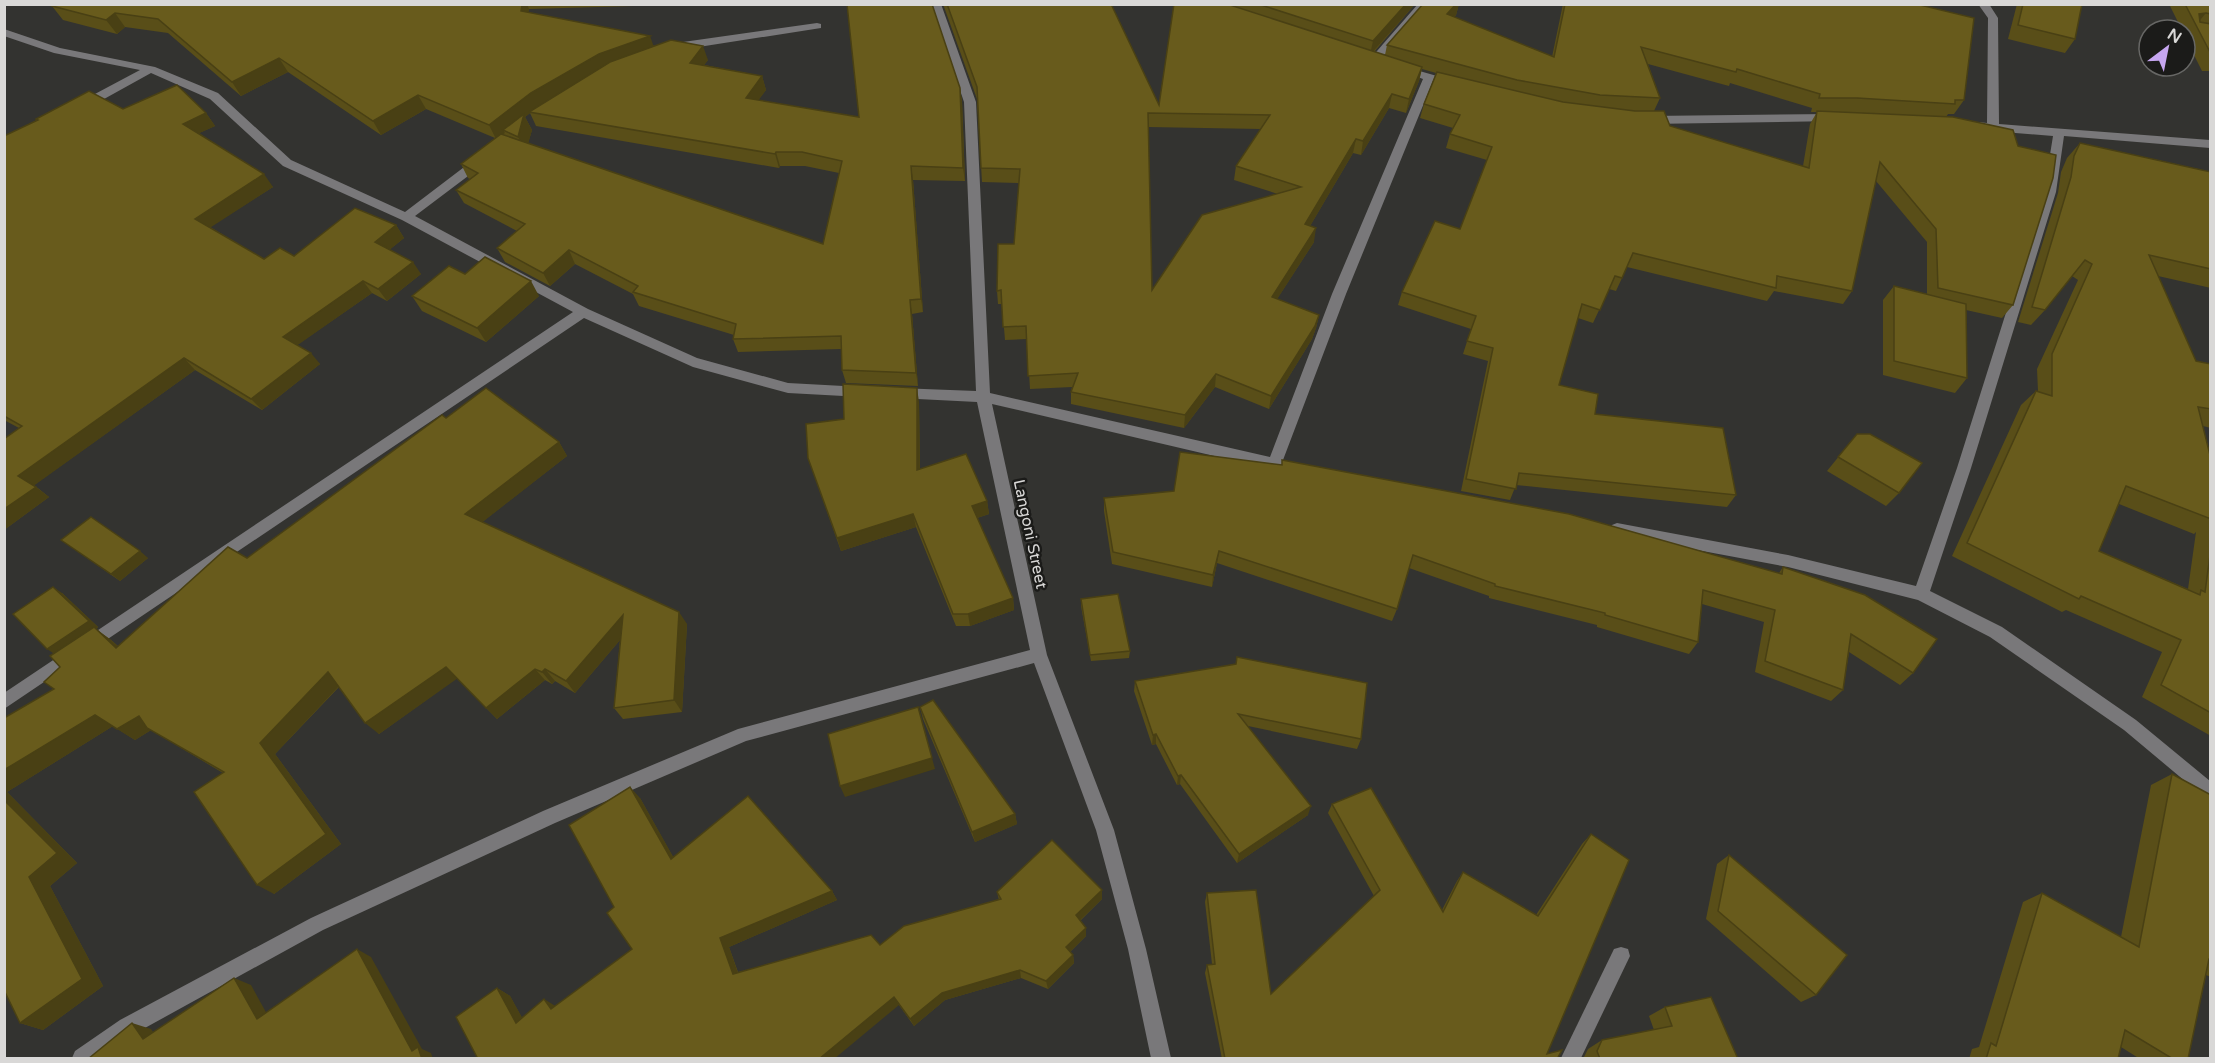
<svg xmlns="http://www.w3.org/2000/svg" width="2215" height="1063" font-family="'Varela Round',sans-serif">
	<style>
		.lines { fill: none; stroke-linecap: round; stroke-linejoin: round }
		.minor { fill: #79787a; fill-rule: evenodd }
		.wall { fill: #594e18; fill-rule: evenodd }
		.shaded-wall { fill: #494014 }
		.building { fill: #685b1c; stroke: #494014; stroke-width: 1.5; fill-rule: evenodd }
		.labels { text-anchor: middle; stroke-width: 5; stroke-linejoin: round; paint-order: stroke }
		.street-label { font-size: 16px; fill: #d9d8d7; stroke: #1b1b19 }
	</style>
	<rect width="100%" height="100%" fill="#333330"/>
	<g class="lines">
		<g class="minor">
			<path d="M931,4H941L976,102L990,393L1270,457L1332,294L1423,79L1396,69L1402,66L1458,82L1460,84L1454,87L1433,81L1346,294L1283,460L1294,463L1296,467L1294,471L1289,473L1274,470L992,404L1047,655L1114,830L1146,949L1171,1058H1151L1128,949L1096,830L1034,663L746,741L555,823L323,930L134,1034L98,1058H72L75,1051L120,1020L311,918L543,811L738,729L1030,650L977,402L898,398L891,393L898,388L976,391L964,102Z"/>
			<path d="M1418,4H1429L1378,63H1370V59Z"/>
			<path d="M1978,4H1989L1998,18L1999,124L2210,140V148L2064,136L2056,192L1971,468L1930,591L2002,627L2136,720L2210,781V799L2204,797L2124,730L1990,637L1918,600L1788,567L1617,535L1612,533L1610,529L1612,525L1617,523L1788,555L1916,586L1957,468L2044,192L2053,136L1978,130L1972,126L1978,122L1987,123L1988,18Z"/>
			<path d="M817,23L821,24V28L673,51L668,48L683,42Z"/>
			<path d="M4,29L60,48L155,67L218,93L291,160L405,212L476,158H484V164L415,216L588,309L697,358L788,383L862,387L869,392L862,397L788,393L693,367L584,318L4,709V693L573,312L402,220L283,166L210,99L151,73L86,109H78V103L140,70L54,53L4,36Z"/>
			<path d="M1832,114L1836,115V121L1649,124L1643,120L1649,116Z"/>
			<path d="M1621,947L1628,949L1630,956L1581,1058H1561L1614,949Z"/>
		</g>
	</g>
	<g class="wall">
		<path d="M54,4H703L529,9L528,12L708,60L704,65L762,76L766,90L758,100L859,117L960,88L962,102L965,181L913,180L923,312L912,314L918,386L846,383L842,370L841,349L738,352L733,339L734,335L639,306L633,294L575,264L550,286L505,262L497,248L517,231L464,203L456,190L470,179L468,178L461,164L495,138L426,109L381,135L288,72L241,96L168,33L125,27L117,34L63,20L52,6ZM530,113L536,126L779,168L780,166H805L839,173L823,244L528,143L532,130L525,117Z"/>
		<path d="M943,4H1111L1159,105L1174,4H1415L1374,52L1385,55L1387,45L1423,4H1459L1456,15L1454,17L1552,57L1563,4H1916L1964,100L1954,114H1948L1946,117L2013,305L2002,318L1966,310L1967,378L1955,393L1883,375V300L1894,286L1927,294V242L1876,181L1852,291L1843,304L1774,291L1767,301L1627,267L1616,291L1609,289L1593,323L1578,318L1559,385L1595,414L1736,495L1727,507L1516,485L1510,500L1461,491L1488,361L1463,354L1471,329L1398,305L1402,292L1460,229L1487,160L1446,148L1450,134L1453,128L1420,118L1424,104L1436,73L1422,69L1419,81L1406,113L1389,108L1361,155L1353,153L1310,226L1314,242L1277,299L1319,315L1316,328L1312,339L1269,409L1215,387L1184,428L1071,404V392L1072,387L1030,389L1027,339L1005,340L1002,304H998L997,291L1014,244L1019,183L982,182L977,99ZM1648,64L1729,86L1730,83L1812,108L1811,112H1817L1810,124L1803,166L1670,126L1654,111L1660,98ZM1148,127L1261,129L1236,166L1234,180L1278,194L1152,290Z"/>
		<path d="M2017,4H2082L2075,39L2065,53L2008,39Z"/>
		<path d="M2169,4H2211V71H2202L2185,37V30H2182Z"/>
		<path d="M123,109L206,113L215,126L199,133L273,187L210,227L264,259L294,256L396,225L404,238L389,250L421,274L387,301L372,293L297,345L320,364L262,410L195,370L34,485L49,497L4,530L19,428L4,420V136L37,120Z"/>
		<path d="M2080,143L2211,172V288L2158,276L2196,361L2211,364V428L2203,426L2211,459V736L2142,697L2162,652L2066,610L2062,612L1952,556L2021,405L2036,391H2038L2037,369L2078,280L2072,276L2045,310L2031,325L2018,322L2058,193L2061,172L2067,158ZM2119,504L2194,534L2196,532L2188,589L2099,551Z"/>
		<path d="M465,274L539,296L486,342L422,311L412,296Z"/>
		<path d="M919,402L920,469L987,501L989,514L977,518L1013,598L1014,610L970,626H956L916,527L841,551L808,458L844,419Z"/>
		<path d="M446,418L559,442L567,456L482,522L687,624L682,712L623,719L614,708L620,640L575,693L555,681L552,684L545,680L497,719L457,678L379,734L339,687L275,754L341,844L274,894L223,773L151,730L135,740L113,726L7,792L77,863L50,886L103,986L43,1030L20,1023L4,990V718L54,689L60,667L54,654L62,593L98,627L96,629L111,640L118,646L247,558Z"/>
		<path d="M1857,434L1899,493L1886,506L1827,471Z"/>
		<path d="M1104,498L1779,573L1783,567L1913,673L1900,685L1849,652L1843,690L1831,701L1755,672L1764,622L1702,604L1698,642L1689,654L1597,627V625L1489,598V596L1409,568L1397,609L1392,621L1217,563L1212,587L1112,564L1104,511Z"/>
		<path d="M61,540L148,558L120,581Z"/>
		<path d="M1081,599L1130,651L1129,658L1091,661L1081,606Z"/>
		<path d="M1135,681L1361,739L1357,749L1248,726L1308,815L1237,863L1180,784L1177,785L1156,744L1152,745L1134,691Z"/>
		<path d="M920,707L1015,814L1017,824L975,842L923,719Z"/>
		<path d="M2172,774L2208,794L2211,792V977L2206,975L2188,1059H2140L2121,1047L2118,1059H1969L1972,1049L1979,1047L2023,902L2042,893L2121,937L2151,785Z"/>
		<path d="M640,798L673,857L832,891L837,900L729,947L738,972L880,945L999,900L997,892L1102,890V899L1080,921L1086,936L1070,952L1073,955L1074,963L1048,989L1021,978L945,1000L914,1026L899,1005L478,1059L497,988L510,996L522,1018L555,1006L632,949Z"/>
		<path d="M1332,804L1442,910L1457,881L1463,872L1536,915L1582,844L1591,834L1547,1054L1557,1059H1222L1205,973L1207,965L1212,964L1205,902L1207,893L1271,994L1374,896L1328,813Z"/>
		<path d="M1729,855L1816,995L1801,1002L1706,919L1717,864Z"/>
		<path d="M1665,1007L1738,1059H1583L1588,1049L1602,1040L1654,1030L1649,1016Z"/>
	</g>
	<g class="shaded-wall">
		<path d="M522,4H527L529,9L527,25L521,11Z"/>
		<path d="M1406,4H1415L1370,55L1373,41Z"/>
		<path d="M1455,4H1459L1456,15L1443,28L1447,14Z"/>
		<path d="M115,13L125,27L117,34L106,20Z"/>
		<path d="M2206,13L2196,25L2199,14Z"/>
		<path d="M650,36L655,50L538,107L525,117L532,130L526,152L518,137L503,130L505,133L496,139L489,125L531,93L599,54Z"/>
		<path d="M703,46L708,60L695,77L690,63Z"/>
		<path d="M279,58L288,72L241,96L232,82Z"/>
		<path d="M1422,67L1419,81L1406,113L1409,99Z"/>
		<path d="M762,76L766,90L750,112L746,98Z"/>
		<path d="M960,88L962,102L965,181L963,168Z"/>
		<path d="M1392,94L1389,108L1361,155L1363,141Z"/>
		<path d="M418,95L426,109L381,135L373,121Z"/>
		<path d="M206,113L215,126L193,136L183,124Z"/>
		<path d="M1356,139L1353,153L1303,238L1305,224Z"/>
		<path d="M776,152L780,166L779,168L775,154Z"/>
		<path d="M911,166L913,180L923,312L921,299Z"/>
		<path d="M264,174L273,187L205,231L195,219Z"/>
		<path d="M396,225L404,238L383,255L375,242Z"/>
		<path d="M1316,228L1314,242L1270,310L1272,297Z"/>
		<path d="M569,250L575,264L550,286L543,273Z"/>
		<path d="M413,262L421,274L387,301L378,289Z"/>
		<path d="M363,281L372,293L292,349L283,337Z"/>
		<path d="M531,281L539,296L486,342L477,328Z"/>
		<path d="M910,300L912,314L918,386L916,373Z"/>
		<path d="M1319,315L1316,328L1312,339L1269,409L1271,396Z"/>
		<path d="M311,353L320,364L262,410L251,399Z"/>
		<path d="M184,358L195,370L32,487L18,476Z"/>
		<path d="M1216,374L1215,387L1184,428L1185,415Z"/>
		<path d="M917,388L919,402L920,483L917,470Z"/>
		<path d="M559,442L567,456L475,528L465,514Z"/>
		<path d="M36,487L49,497L4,530V509Z"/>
		<path d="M987,501L989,514L974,519L972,506Z"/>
		<path d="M913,514L916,527L841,551L837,538Z"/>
		<path d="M140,551L148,558L120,581L111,574Z"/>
		<path d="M1219,551L1217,563L1212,587L1213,575Z"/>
		<path d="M53,587L62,593L98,627L96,629L111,640L133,660L56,655L47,649Z"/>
		<path d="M1013,598L1014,610L970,626L968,614Z"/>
		<path d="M679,612L687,624L682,712L674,700Z"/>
		<path d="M623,615L631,627L575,693L566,681Z"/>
		<path d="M446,667L458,678L379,734L365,723Z"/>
		<path d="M535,669L545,680L497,719L486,708Z"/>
		<path d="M545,669L555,681L552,684L542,672Z"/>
		<path d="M328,672L341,684L275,754L341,844L274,894L257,885L260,743Z"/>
		<path d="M918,707L935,769L845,797L840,786Z"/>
		<path d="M95,715L113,726L7,792L77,863L50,886L103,986L43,1030L20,1023L29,877L4,800V770Z"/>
		<path d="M139,716L156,727L135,740L117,729Z"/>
		<path d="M1156,734V744L1152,745L1153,735Z"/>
		<path d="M1181,775L1180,784L1177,785L1178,776Z"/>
		<path d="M630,787L640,798L680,869L671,859Z"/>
		<path d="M1311,806L1308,815L1237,863L1239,854Z"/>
		<path d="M1015,814L1017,824L975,842L972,832Z"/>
		<path d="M1102,890V899L1076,924V915Z"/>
		<path d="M832,891L837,900L729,947L741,982L733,974L720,938Z"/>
		<path d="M1086,928V936L1067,955L1066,947Z"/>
		<path d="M357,949L371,957L422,1049L431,1053L433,1059H422L412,1051Z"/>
		<path d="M1073,955L1074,963L1048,989L1046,981Z"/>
		<path d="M1020,970L1021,978L945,1000L914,1026L910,1019L942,993Z"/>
		<path d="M234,978L251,985L273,1025L257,1019Z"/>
		<path d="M497,988L510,996L529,1030L516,1023Z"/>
		<path d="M894,997L899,1005L834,1059H819Z"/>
		<path d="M544,999L557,1007L551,1009Z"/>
		<path d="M132,1023L151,1029L162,1045L143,1039Z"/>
	</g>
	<g class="building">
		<path d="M54,4H522L521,11L650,36L599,54L531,93L489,125L418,95L373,121L279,58L232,82L158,19L115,13L106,20L52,6Z"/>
		<path d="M847,4H932L960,88L963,168L911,166L921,299L910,300L916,373L842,370L841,336L733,339L736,324L633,292L638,286L569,250L543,273L497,248L525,224L456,190L478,173L461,164L501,134L823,244L842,161L802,152H776L775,154L529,112L610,62L671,40L703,46L690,63L762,76L746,98L859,117Z"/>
		<path d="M947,4H1111L1159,105L1174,4H1227L1422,67L1409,99L1392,94L1363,141L1356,139L1305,224L1316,228L1272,297L1319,315L1315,326L1271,396L1216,374L1185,415L1071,392L1078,373L1028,376L1026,326L1003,327L1001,290L997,291L998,244H1014L1020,169L981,168L977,87ZM1148,113L1270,115L1236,166L1301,187L1202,215L1152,290Z"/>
		<path d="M1258,4H1406L1373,41Z"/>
		<path d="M1423,4H1456L1447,14L1554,57L1565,4H1916L1974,18L1964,100H1955V104L1857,98H1819L1820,94L1737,69L1736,72L1641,47L1660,98L1600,95L1517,80L1387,45Z"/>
		<path d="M2023,4H2082L2075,39L2018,25Z"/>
		<path d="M2185,4H2211V14L2206,13L2199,14L2200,22L2211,24V54Z"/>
		<path d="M1437,72L1563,102L1635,111H1664L1670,126L1809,168L1817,111L1953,117L2013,130L2018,146L2056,155L2053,178L2013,305L1938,288L1936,229L1880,162L1852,291L1777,276L1776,288L1633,253L1622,278L1615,276L1600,310L1582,304L1559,385L1598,394L1595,414L1723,428L1736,495L1519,473L1516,489L1466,479L1493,348L1467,341L1476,316L1402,292L1435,221L1460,229L1492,147L1450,134L1460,115L1424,104Z"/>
		<path d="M177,85L206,113L183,124L264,174L195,219L264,259L280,248L294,256L355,208L396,225L375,242L413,262L378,289L363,281L283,337L311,353L251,399L184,358L18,476L36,487L4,509V439L22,426L4,416V136L38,120L36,119L89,91L123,109Z"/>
		<path d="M524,114L518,137L503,130Z"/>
		<path d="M2080,143L2211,172V269L2149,255L2196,361L2211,364V409L2198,407L2211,459V519L2126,486L2099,551L2200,595L2201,590L2205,592L2211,548V713L2161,685L2181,640L2081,596L2079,599L1967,543L2036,391L2052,396V354L2092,264L2085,260L2045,310L2032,307L2071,177L2074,156Z"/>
		<path d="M485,257L531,281L477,328L412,296L449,266L465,274Z"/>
		<path d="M1894,286L1966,304L1967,378L1894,361Z"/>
		<path d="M843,384L917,388V470L966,454L987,501L972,506L1013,598L968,614H953L913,514L837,538L808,458L806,424L844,419Z"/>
		<path d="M486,388L559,442L465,514L679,612L674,700L614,708L623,615L566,681L545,669L542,672L535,669L486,708L446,667L365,723L328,672L260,743L326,834L257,885L194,792L224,772L147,728L139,716L117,729L95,715L4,770V718L54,689L44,682L60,667L50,656L94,627L116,648L228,547L247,558L442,415L446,418Z"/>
		<path d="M1857,434H1870L1922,463L1899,493L1838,457Z"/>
		<path d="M1180,452L1282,465V460L1569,514L1782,574L1783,567L1865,595L1937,639L1913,673L1851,634L1843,690L1765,661L1775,610L1703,590L1698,642L1605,615V613L1495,586V584L1413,555L1397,609L1219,551L1213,575L1113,552L1104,498L1174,491Z"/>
		<path d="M91,517L140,551L111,574L61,540Z"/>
		<path d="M53,587L89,621L47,649L13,614Z"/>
		<path d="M1118,594L1130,651L1090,655L1081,599Z"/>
		<path d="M1237,657L1367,683L1361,739L1238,714L1311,806L1239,854L1181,775L1178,776L1156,734L1153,735L1135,681L1236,664Z"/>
		<path d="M933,700L1015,814L972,832L920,707Z"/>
		<path d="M918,707L932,758L840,786L828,734Z"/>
		<path d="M2172,774L2211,795V959H2209L2188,1059H2173L2125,1030L2118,1059H1986L1991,1043L1996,1046L2042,893L2139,947Z"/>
		<path d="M630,787L671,859L748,796L832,891L720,938L733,974L871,935L880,945L904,926L1001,899L997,892L1052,840L1102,890L1076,915L1086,928L1066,947L1073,955L1046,981L1020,970L942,993L910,1019L894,997L819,1059H478L456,1017L497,988L516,1023L544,999L551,1009L632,949L607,913L614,907L569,825Z"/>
		<path d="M1371,788L1443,912L1463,872L1538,916L1591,834L1629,860L1547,1054L1562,1050L1557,1059H1225L1207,965L1215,964L1207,893L1256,890L1271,994L1380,890L1332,804Z"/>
		<path d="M4,800L57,853L29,877L82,979L20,1023L4,990Z"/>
		<path d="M1729,855L1847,955L1816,995L1718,911Z"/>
		<path d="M357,949L412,1051L418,1047L422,1059H88L132,1023L143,1039L234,978L257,1019Z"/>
		<path d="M1711,997L1738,1059H1600L1597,1051L1602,1040L1672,1026L1665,1007Z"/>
	</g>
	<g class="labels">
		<g class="street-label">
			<text transform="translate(1031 534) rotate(78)" y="6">Langoni Street</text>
		</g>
	</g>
	<rect width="2215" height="1063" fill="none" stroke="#d9d8d7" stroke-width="12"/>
	<g transform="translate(2167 48) rotate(32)"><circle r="28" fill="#1b1b19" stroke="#676765" stroke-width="1.5"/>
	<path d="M0-4.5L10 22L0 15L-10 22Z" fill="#c6a6f0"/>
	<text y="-9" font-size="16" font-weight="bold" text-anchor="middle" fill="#d9d8d7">N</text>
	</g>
</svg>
